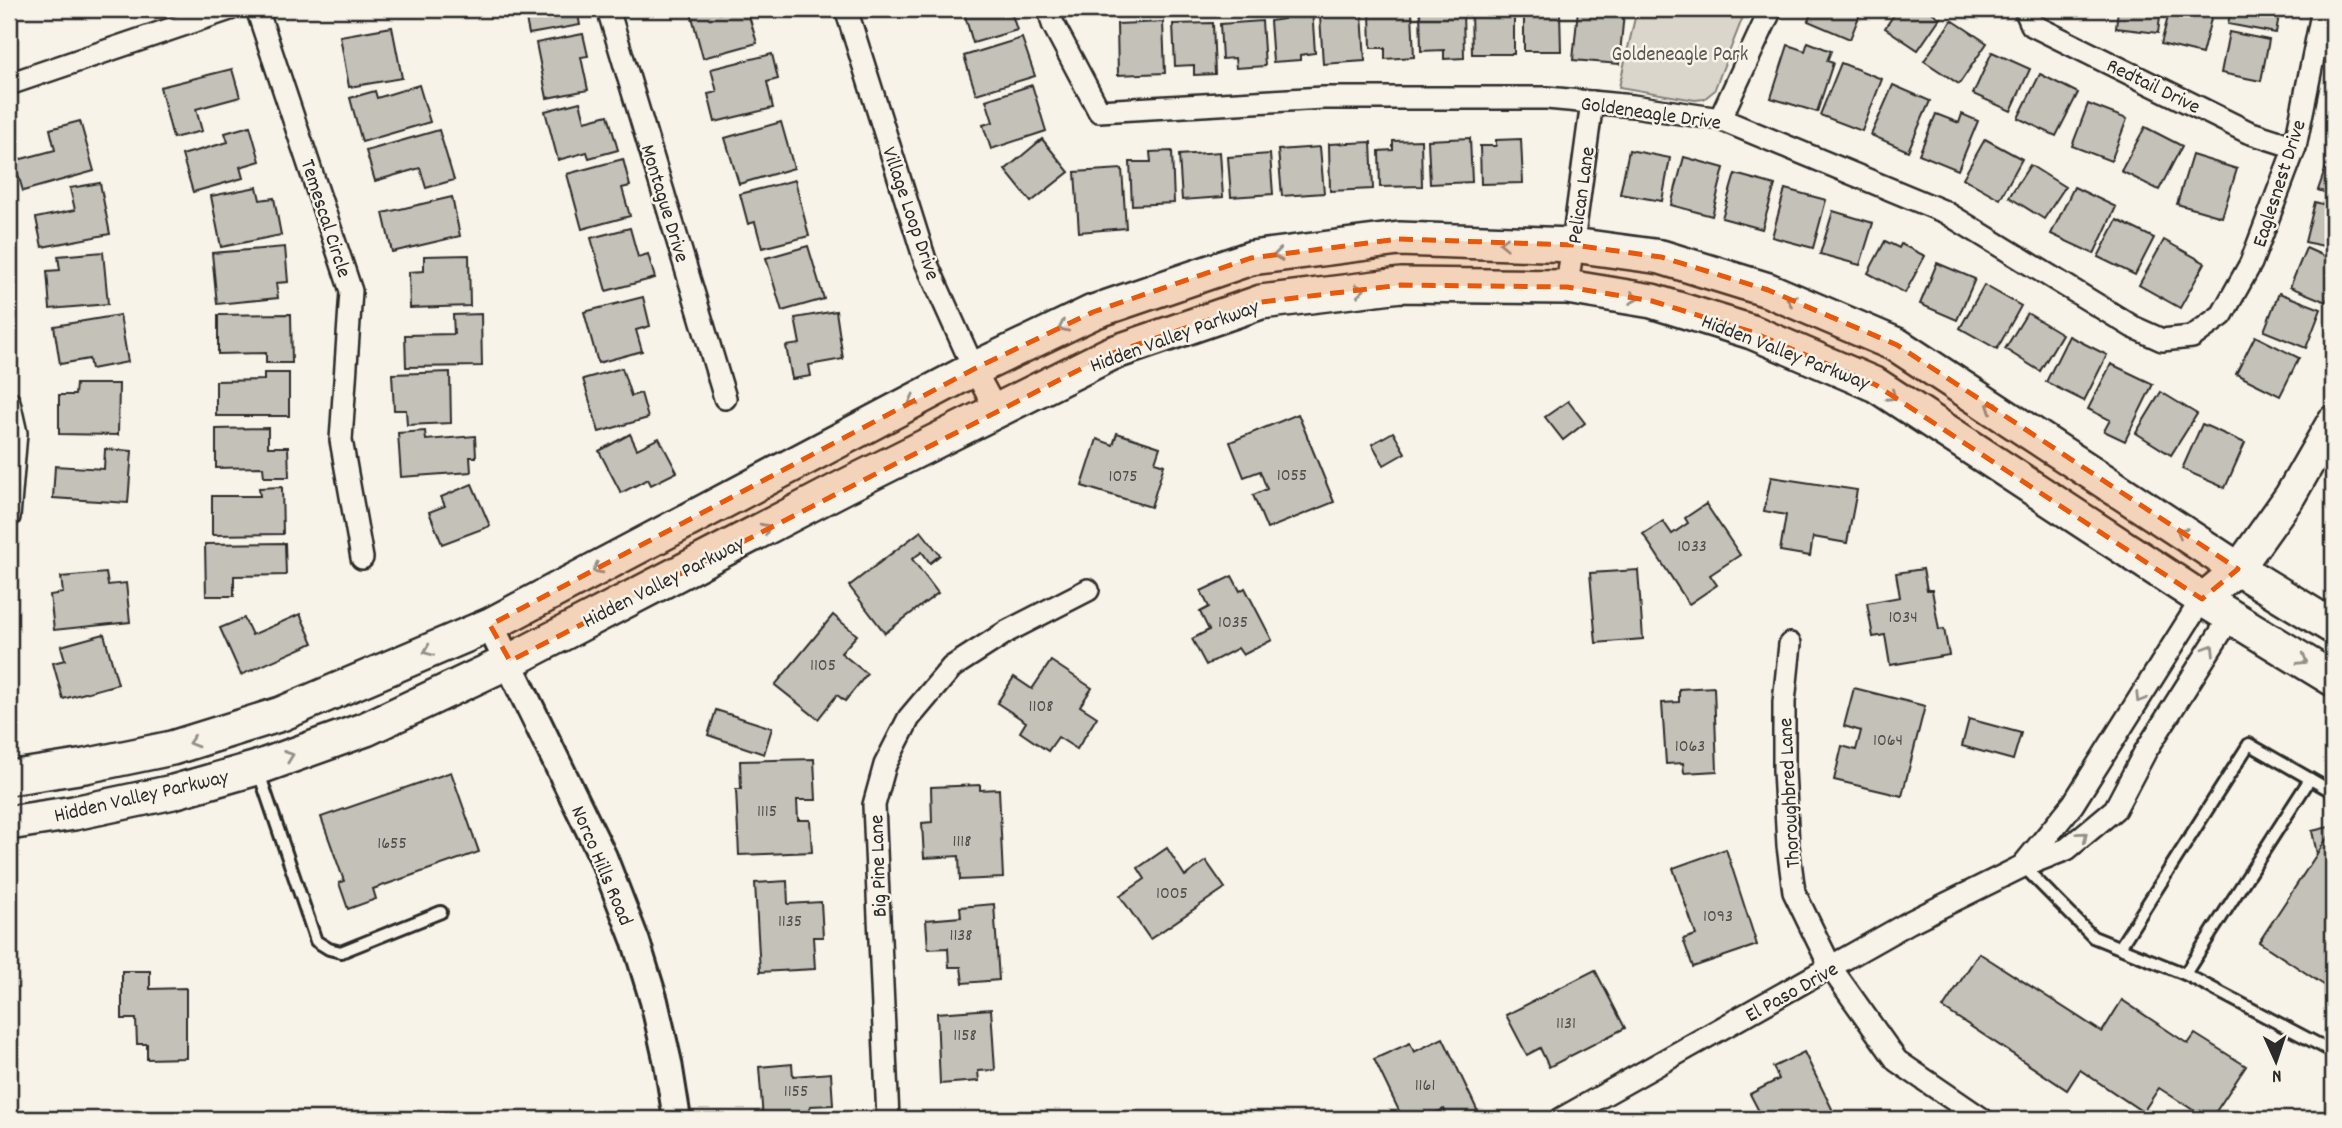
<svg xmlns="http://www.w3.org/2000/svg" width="2342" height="1128" font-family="Dekko,sans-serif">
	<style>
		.green { fill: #dad6cc; stroke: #82807c; stroke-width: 2 }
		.building { fill: #c4c1b9; stroke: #2b2b2b; stroke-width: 2 }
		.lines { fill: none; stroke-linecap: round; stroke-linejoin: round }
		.service-casing { stroke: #2b2b2b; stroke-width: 16 }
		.minor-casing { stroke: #2b2b2b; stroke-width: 26 }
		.tertiary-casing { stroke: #2b2b2b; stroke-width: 32 }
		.secondary-casing { stroke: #2b2b2b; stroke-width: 35 }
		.primary-casing { stroke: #2b2b2b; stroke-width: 38 }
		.service { stroke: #f7f3e8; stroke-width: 10 }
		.minor { stroke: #f7f3e8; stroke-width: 21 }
		.tertiary { stroke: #f7f3e8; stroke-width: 26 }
		.secondary { stroke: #f7f3e8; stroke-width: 30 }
		.primary { stroke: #f7f3e8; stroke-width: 33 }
		.oneway { stroke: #918f8a }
		.marked { fill: #e8590c; fill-opacity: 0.2; stroke: #e8590c; stroke-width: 5; stroke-dasharray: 14 9; stroke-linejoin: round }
		.labels { text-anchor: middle; stroke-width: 5; stroke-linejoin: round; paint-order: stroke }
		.number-label { font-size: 18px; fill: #51504e }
		.park-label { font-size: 21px; fill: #575653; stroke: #f7f3e8 }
		.street-label { font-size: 21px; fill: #2b2b2b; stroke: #f7f3e8 }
	</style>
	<rect width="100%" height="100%" fill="#f7f3e8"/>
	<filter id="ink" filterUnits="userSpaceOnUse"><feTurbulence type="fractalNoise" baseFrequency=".0143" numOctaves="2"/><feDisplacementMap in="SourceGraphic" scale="14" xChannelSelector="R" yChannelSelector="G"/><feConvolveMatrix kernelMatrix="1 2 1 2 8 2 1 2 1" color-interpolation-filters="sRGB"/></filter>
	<g filter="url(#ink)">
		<path class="green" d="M1637,9H1746L1714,91L1704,99L1695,100L1619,87Z"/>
		<g class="building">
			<path d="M524,9H577L580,25L529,34Z"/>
			<path d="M690,9H717L719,13L733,9H747L757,43L703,58Z"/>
			<path d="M963,9H1010L1017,30L973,43Z"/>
			<path d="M1312,9L1315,53L1300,55V60L1273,62L1270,21L1284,19L1283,10Z"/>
			<path d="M1420,9H1463L1464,58L1444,59V50L1421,51Z"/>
			<path d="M1514,9V54H1472L1471,10Z"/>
			<path d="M1578,9L1624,13L1619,64L1573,60Z"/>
			<path d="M1813,9H1862L1850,39L1808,21Z"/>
			<path d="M1898,9H1927L1940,18L1918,50L1885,28Z"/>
			<path d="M2118,9H2161L2158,33L2116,28Z"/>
			<path d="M2170,9L2213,11L2202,54L2161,44Z"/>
			<path d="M2231,9H2280L2276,33L2228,24Z"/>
			<path d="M1412,12L1414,57L1385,59V48H1371L1370,13Z"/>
			<path d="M1560,12L1561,51H1524V13Z"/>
			<path d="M1362,13L1365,61L1323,64L1320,16Z"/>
			<path d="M1952,20L1987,43L1959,84L1924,61Z"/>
			<path d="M1262,21L1265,66L1236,68L1235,58L1222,59L1220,24Z"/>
			<path d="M1163,22L1165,73L1118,75L1117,24Z"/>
			<path d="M1213,23L1215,74L1194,75V65L1175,66L1173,24Z"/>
			<path d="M392,27L402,78L349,87L340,36Z"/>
			<path d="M2229,32L2269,40L2261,81L2221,73Z"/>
			<path d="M583,34L588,56L581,57L588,90L547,98L536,43Z"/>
			<path d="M1022,38L1035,76L976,94L964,56Z"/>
			<path d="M1808,42L1831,51L1827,61L1833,63L1817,112L1771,98L1788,45L1805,51Z"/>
			<path d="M1992,52L2030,69L2011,111L1973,94Z"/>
			<path d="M772,54L778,79L767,82L773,108L715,122L708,94L717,92L711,69Z"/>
			<path d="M1841,63L1882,79L1862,131L1820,115Z"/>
			<path d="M232,69L240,97L196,109L202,131L173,138L160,87Z"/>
			<path d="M2040,74L2078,93L2056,136L2018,118Z"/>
			<path d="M419,85L430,122L362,142L350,98L375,91L377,98Z"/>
			<path d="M1032,85L1046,131L991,149L983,125L993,122L986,100Z"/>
			<path d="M1893,85L1930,101L1908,151L1871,135Z"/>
			<path d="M580,102L585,121L608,115L618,150L589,158L587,152L558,160L545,111Z"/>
			<path d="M2088,104L2127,119L2111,161L2072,146Z"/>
			<path d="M1936,114L1959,123L1962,114L1978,121L1958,170L1919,154Z"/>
			<path d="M80,121L94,171L23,191L14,161L55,150L50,129Z"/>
			<path d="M781,122L794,168L739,184L725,138Z"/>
			<path d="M250,126L260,161L240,167L243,178L193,192L182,155L228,142L225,133Z"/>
			<path d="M2145,127L2182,146L2159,190L2121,171Z"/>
			<path d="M439,130L454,180L426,188L420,168L375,181L366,151Z"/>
			<path d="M1470,138L1472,182L1430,184L1428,140Z"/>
			<path d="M1042,139L1069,172L1031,202L1005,170Z"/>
			<path d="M1521,139L1523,183L1481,184L1480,146H1496V140Z"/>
			<path d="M1985,139L2022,159L2000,199L1963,178Z"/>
			<path d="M1421,140L1422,186L1380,187L1379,151L1393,150V141Z"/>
			<path d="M1371,142L1373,189L1330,191L1329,144Z"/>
			<path d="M1320,147L1324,193L1282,196L1278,150Z"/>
			<path d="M1629,150L1670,158L1662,201L1620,194Z"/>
			<path d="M2332,150L2333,151V195L2318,190Z"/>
			<path d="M1172,151L1174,203L1132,205L1130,162H1151L1150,152Z"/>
			<path d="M1220,152L1223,197L1182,200L1179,155Z"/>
			<path d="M1270,154L1273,194L1231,197L1228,157Z"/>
			<path d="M2192,155L2237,169L2222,217L2177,204Z"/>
			<path d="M1684,157L1724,168L1712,216L1671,205Z"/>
			<path d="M623,159L630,186L622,188L630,216L582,229L567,174Z"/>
			<path d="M2030,165L2065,187L2044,219L2009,197Z"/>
			<path d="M1122,169L1126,228L1079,232L1075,172Z"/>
			<path d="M1735,174L1775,185L1762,229L1722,218Z"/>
			<path d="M795,180L809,236L762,248L755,222L748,224L740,194Z"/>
			<path d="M100,183L110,234L42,247L36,218L75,210L70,188Z"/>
			<path d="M257,187L260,200L274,198L281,235L221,247L211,196Z"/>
			<path d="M2074,187L2116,207L2094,254L2051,234Z"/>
			<path d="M1785,189L1826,200L1813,248L1772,237Z"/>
			<path d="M452,197L460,236L392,252L383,213Z"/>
			<path d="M2315,202L2333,207V248L2305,242Z"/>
			<path d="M1833,211L1873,223L1860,265L1820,254Z"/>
			<path d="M2117,220L2154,238L2135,275L2098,257Z"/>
			<path d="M630,228L638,257L648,254L655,278L606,291L591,238Z"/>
			<path d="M2164,240L2205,263L2180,308L2139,285Z"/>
			<path d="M1885,241L1899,248L1901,244L1925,256L1905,293L1868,273Z"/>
			<path d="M808,246L824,299L782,311L766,258Z"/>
			<path d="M285,247L288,282L276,283L278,298L217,304L212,253Z"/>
			<path d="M2306,248L2333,260V285L2326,302L2290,287Z"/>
			<path d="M103,252L108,304L50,309L47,271L60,270L58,256Z"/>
			<path d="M469,255L470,306L410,308L409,272L424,271V256Z"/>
			<path d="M1937,263L1975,279L1957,320L1920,304Z"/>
			<path d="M1984,285L2021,306L1997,349L1960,328Z"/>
			<path d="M2279,293L2321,309L2306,348L2264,331Z"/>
			<path d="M643,297L650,326L636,330L642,351L598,363L584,312Z"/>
			<path d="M836,311L843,359L809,365L811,376L792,379L786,346L800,344L795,318Z"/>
			<path d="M2027,313L2062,334L2040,371L2005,349Z"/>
			<path d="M291,314L292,363H266V353L218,354V315Z"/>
			<path d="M481,314L482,366L406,367L405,335L454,334L453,315Z"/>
			<path d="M120,315L128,362L91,369L89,359L60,364L54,326Z"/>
			<path d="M2069,336L2107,355L2084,401L2046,382Z"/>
			<path d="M2255,336L2299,358L2280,396L2236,374Z"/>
			<path d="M2111,364L2153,384L2125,441L2104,431L2110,420L2088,409Z"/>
			<path d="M622,368L631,396L641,393L648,418L599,432L583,379Z"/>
			<path d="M450,372L451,423L407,425L406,410H394L392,374Z"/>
			<path d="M264,373H289V416H216V381L264,380Z"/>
			<path d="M76,384H119L118,435L59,434V395H75Z"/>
			<path d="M2161,392L2197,414L2171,455L2136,433Z"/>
			<path d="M1568,401L1585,423L1563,440L1545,417Z"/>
			<path d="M1298,414L1334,502L1267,529L1253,495L1267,489L1260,471L1244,477L1230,442Z"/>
			<path d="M2202,424L2245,443L2225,488L2182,469Z"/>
			<path d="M268,428V447H288L289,477H264L263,467L216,468V429Z"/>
			<path d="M425,431L426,440L475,436L476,457H470L471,472L401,477L398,433Z"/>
			<path d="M1393,432L1405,453L1384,465L1372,444Z"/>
			<path d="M1117,433L1160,447L1155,462L1164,465L1151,507L1082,486L1097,439L1113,445Z"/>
			<path d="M630,434L637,449L659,438L677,472L651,485L648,479L621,493L599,451Z"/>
			<path d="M105,449L132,451L128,503L53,498L55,466L104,469Z"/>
			<path d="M1771,477L1857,490L1847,543L1813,537L1810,556L1780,551L1786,515L1764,511Z"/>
			<path d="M472,484L490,526L442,544L429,512L445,506L441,497Z"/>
			<path d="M282,487L283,534L212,535V496H260L259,488Z"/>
			<path d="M1706,504L1740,555L1710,575L1717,585L1689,604L1643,534L1663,521L1672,534L1688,523L1685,518Z"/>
			<path d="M921,531L940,555L930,563L922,552L912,559L938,593L885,633L849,586Z"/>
			<path d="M285,543L286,575L234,576V596H206L205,544Z"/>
			<path d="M1923,569L1927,590H1932L1939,630L1944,629L1949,655L1890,665L1885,635L1873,637L1867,603L1900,597L1896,573Z"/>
			<path d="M1638,570L1643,639L1596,643L1590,573Z"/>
			<path d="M106,573L108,585L126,583L130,622L54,630L50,595L63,593L61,577Z"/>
			<path d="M1232,576L1240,591L1245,588L1272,640L1243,655L1238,648L1206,665L1192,639L1209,630L1200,612L1209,607L1201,591Z"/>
			<path d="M300,614L313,643L241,675L220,628L244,618L252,635Z"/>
			<path d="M833,615L857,635L841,653L867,674L845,701L837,695L818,719L775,685Z"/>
			<path d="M104,634L118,684L63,699L53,663L65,660L61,646Z"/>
			<path d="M1051,661L1092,688L1080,706L1097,717L1077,749L1058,737L1048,751L1020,732L1026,722L997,703L1014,677L1032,689Z"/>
			<path d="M1714,687L1717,771L1684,773L1683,763L1666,764L1662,703L1679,702V689Z"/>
			<path d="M1854,688L1925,706L1902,796L1834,780L1842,746L1856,750L1861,731L1844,726Z"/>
			<path d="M716,710L772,728L764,754L708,735Z"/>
			<path d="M1969,719L2021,733L2013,760L1962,746Z"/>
			<path d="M814,759L816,800H797L798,820H810L812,852L739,855L736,789H741L740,761Z"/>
			<path d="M451,772L479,852L373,889L376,899L348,909L339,883L344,881L321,817Z"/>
			<path d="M980,785V790L999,789L1003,878L960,880L959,856L924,858L922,823L932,822L931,787Z"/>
			<path d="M2333,826V860L2319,863L2312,831Z"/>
			<path d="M2332,831L2333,832V991L2259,942Z"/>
			<path d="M1167,848L1185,876L1206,861L1225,888L1150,939L1120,896L1145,879L1138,868Z"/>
			<path d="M1726,849L1757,945L1693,967L1683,939L1696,935L1673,868Z"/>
			<path d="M787,881L788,904L821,902L823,937H813L815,969L760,972L755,883Z"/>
			<path d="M994,904L999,980L963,983L961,967H949L948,948L928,949L926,920L961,917L960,907Z"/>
			<path d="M1979,953L2102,1032L2122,1000L2188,1044L2195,1034L2246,1066L2211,1119H2207L2159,1088L2143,1112L2080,1070L2067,1090L1943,1008Z"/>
			<path d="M1595,970L1625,1028L1549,1067L1540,1048L1527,1055L1506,1015Z"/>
			<path d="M122,971H150V989L186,988V1058L147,1059V1044H137L136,1019H122Z"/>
			<path d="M991,1009L995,1070L978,1071L979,1081L940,1084L937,1013Z"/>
			<path d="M1443,1038L1480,1116L1472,1119H1449L1444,1109L1435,1113L1438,1119H1403L1374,1059L1410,1043L1414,1052Z"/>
			<path d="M1804,1052L1837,1119H1763L1750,1094L1779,1079L1773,1067Z"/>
			<path d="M792,1064L793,1076L831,1073L833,1105L810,1106L811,1119H763L759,1067Z"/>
		</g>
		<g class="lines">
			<defs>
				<g id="service">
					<path d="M258,770L316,941L329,949L341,952L441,912"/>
					<path d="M2023,866L2093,937L2185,974L2333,1052"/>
					<path d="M2120,947L2249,744L2333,792"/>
					<path d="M2185,974L2310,779"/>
				</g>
				<g id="minor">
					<path d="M257,9L351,291L341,440L362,558"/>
					<path d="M608,9L725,398"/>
					<path d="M846,9L925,260L974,369L996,410"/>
					<path d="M1049,9L1053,24L1099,111L1323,98H1547L1633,106L1720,119L1945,212L2133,327L2162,340L2192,337L2222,315L2251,263L2295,147L2323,9"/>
					<path d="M2025,9L2032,25L2248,132L2295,147"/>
					<path d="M9,84L230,9"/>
					<path d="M1720,119L1771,9"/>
					<path d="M1567,287L1592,102"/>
					<path d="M9,402L16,433L9,517"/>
					<path d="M1790,644L1784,702V770L1788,846L1794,892L1831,968L1897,1061L1982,1119"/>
					<path d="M2024,864L2073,804L2202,599"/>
					<path d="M888,1119L874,805L885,765L909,718L952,667L1008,631L1088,590"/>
					<path d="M1561,1119L1910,922L2023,866L2067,849L2115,809L2145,752L2231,616"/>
				</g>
				<path id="tertiary" d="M490,625L603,857L636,942L654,1001L668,1063L677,1119"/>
				<path id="secondary" d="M2202,599L2238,569L2290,496L2333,421"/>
				<g id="primary">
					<path d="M9,778L85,766L172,748L281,714L490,625L974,369L1093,312L1251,258L1399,239L1573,245L1661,257L1768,290L1897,345L2238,569L2333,627"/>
					<path d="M9,823L74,813L173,792L257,768L366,729L510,661L844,487L1110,354L1261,302L1401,285L1567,287L1652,301L1752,332L1876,385L2202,599L2333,679"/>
				</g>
			</defs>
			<use href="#service" class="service-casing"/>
			<use href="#minor" class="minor-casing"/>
			<use href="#tertiary" class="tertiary-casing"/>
			<use href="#secondary" class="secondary-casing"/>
			<use href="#primary" class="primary-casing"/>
			<use href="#service" class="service"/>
			<use href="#minor" class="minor"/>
			<use href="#tertiary" class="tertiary"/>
			<use href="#secondary" class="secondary"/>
			<use href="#primary" class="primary"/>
		</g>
		<defs><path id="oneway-chevron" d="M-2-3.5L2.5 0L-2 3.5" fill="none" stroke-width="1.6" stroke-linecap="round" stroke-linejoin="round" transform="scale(1.75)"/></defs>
		<g class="oneway">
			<use href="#oneway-chevron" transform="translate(1504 243) rotate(-178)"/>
			<use href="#oneway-chevron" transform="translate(1278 255) rotate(173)"/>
			<use href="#oneway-chevron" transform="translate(1360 290) rotate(-7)"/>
			<use href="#oneway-chevron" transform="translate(1634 298) rotate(9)"/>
			<use href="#oneway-chevron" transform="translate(1791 300) rotate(-157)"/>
			<use href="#oneway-chevron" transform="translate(1063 327) rotate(155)"/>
			<use href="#oneway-chevron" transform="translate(1892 396) rotate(33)"/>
			<use href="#oneway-chevron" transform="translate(913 401) rotate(152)"/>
			<use href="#oneway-chevron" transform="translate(1991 407) rotate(-147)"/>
			<use href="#oneway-chevron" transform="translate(766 528) rotate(-27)"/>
			<use href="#oneway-chevron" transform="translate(2181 532) rotate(-147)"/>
			<use href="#oneway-chevron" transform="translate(597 569) rotate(152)"/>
			<use href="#oneway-chevron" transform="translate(2210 649) rotate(-58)"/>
			<use href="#oneway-chevron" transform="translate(428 651) rotate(157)"/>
			<use href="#oneway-chevron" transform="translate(2303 660) rotate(31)"/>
			<use href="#oneway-chevron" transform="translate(2140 698) rotate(122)"/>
			<use href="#oneway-chevron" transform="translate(193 742) rotate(163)"/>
			<use href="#oneway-chevron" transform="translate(289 756) rotate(-20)"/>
			<use href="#oneway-chevron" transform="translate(2083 836) rotate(-40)"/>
		</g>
	</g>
	<path class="marked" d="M1399,239L1573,245L1661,257L1768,290L1897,345L2238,569L2202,599L1876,385L1752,332L1652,301L1567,287L1401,285L1261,302L1110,354L510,661L490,625L974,369L1093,312L1251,258Z"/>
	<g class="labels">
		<g class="number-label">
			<text x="1292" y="480">1055</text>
			<text x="1123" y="481">1075</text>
			<text x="1692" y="551">1033</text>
			<text x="1903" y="622">1034</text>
			<text x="1233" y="627">1035</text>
			<text x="823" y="670">1105</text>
			<text x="1041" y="711">1108</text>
			<text x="1888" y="745">1064</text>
			<text x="1690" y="751">1063</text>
			<text x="767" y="816">1115</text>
			<text x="962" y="846">1118</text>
			<text x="392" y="848">1655</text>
			<text x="1172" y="898">1005</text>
			<text x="1718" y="921">1093</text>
			<text x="790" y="926">1135</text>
			<text x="961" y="940">1138</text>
			<text x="1566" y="1028">1131</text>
			<text x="965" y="1040">1158</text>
			<text x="1425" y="1090">1161</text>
			<text x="796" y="1096">1155</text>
		</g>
		<g class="park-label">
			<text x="1680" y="60">Goldeneagle Park</text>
		</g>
		<g class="street-label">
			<text transform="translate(2154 85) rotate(26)" y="7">Redtail Drive</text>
			<text transform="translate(1651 112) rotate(8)" y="7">Goldeneagle Drive</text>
			<text transform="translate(2278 183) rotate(-72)" y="7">Eaglesnest Drive</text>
			<text transform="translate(1580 195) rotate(-82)" y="7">Pelican Lane</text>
			<text transform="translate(666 203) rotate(73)" y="7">Montague Drive</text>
			<text transform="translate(912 213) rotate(71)" y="7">Village Loop Drive</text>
			<text transform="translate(327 218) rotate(72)" y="7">Temescal Circle</text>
			<text transform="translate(1174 335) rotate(-20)" y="7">Hidden Valley Parkway</text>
			<text transform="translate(1786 351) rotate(21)" y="7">Hidden Valley Parkway</text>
			<text transform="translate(663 581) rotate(-27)" y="7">Hidden Valley Parkway</text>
			<text transform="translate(1788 793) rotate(-93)" y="7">Thoroughbred Lane</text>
			<text transform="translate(141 795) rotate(-13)" y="7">Hidden Valley Parkway</text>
			<text transform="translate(603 865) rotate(67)" y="7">Norco Hills Road</text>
			<text transform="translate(877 866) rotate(-92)" y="7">Big Pine Lane</text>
			<text transform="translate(1791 991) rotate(-29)" y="7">El Paso Drive</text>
		</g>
	</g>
	<rect width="2342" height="1128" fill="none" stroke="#f7f3e8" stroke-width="35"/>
	<rect x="18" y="18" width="2307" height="1093" fill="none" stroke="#2b2b2b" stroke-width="2.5" filter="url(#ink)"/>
	<g transform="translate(2276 1061) rotate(177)" stroke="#f7f3e8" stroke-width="5" paint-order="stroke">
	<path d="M0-5L12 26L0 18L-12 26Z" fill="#2b2b2b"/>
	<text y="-10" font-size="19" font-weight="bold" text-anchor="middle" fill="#2b2b2b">N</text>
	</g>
</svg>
